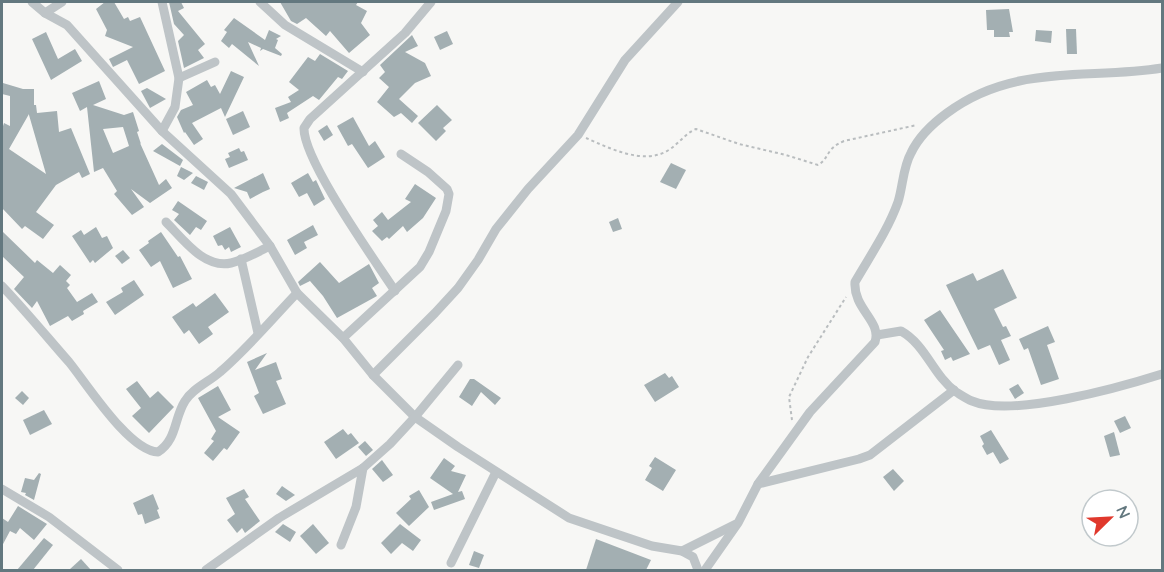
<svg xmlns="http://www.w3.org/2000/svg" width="1164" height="572" font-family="Quicksand,sans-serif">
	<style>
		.building { fill: #a3afb2; fill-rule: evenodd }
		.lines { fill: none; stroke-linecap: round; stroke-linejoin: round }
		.path { stroke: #b9bdbf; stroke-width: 2; stroke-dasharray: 3 3; stroke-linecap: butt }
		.minor { stroke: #bec4c7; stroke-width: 9 }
	</style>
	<rect width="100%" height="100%" fill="#f7f7f5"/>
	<g class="building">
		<path d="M105,2H114L124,19L128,17L130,21L140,17L165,71L139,84L127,60L113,67L109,59L133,47L105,36L107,30L96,9Z"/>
		<path d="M169,2H181L184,8L178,11L205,44L198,50L204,58L184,68L178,41L184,35L174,24Z"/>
		<path d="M280,2H358L356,5L367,11L361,23L370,35L349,53L330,31L326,36L306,18L297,24L291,21Z"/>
		<path d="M1009,9L1013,32H1009L1010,37H994V30H987L986,10Z"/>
		<path d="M234,18L265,40L269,30L281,36L276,39L278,40L275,48L282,54L281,56L263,49L260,51L261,48L248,42L259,66L232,44L229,48L221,41L227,32L224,30Z"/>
		<path d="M1066,29H1076L1077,54H1067Z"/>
		<path d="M1036,30L1052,31L1051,43L1035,41Z"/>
		<path d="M447,31L453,44L440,50L434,37Z"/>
		<path d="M46,32L58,59L75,49L82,61L51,80L32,39Z"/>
		<path d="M412,35L418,46L405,52L425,63L431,76L415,83L399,99L418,116L412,123L401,113L394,117L377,102L389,87L379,78L385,72L380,65Z"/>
		<path d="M320,54L348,71L342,79L338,77L319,100L313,96L287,113L289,118L280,122L275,108L291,102L288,97L299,90L289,82L308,57L315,61Z"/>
		<path d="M231,71L244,77L225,117L221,108L192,123L203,139L194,145L185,132L184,133L177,117L181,110L193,105L186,92L207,80L211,87L215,85L220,94Z"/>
		<path d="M99,81L106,99L93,105L124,115L133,112L139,131L137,132L141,144L140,143L159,185L166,179L172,188L150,203L131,189L144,207L132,215L114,194L117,191L103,168L94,172L87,107L80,111L72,93ZM123,127L129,146L113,153L103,129Z"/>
		<path d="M3,83L23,89H34V105H36L37,113L57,111L59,132L71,128L90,174L82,178L79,172L56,185L36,212L54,225L43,239L25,226L22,229L2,208V129L4,123L10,126V96L2,94ZM29,114V115L46,174L9,149Z"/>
		<path d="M147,88L166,99L150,108L141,91Z"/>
		<path d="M437,105L452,120L443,128L446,131L436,141L418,123Z"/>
		<path d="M243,111L250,127L233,135L226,119Z"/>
		<path d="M353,117L369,146L375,141L385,157L368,168L352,144L348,146L337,126Z"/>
		<path d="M327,125L333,135L324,141L318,131Z"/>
		<path d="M162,144L183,160L180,166L153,151Z"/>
		<path d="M239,148L241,152L244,151L248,160L229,168L225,159L230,157L228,153Z"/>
		<path d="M671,163L686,170L676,189L660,182Z"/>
		<path d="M181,167L193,173L184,180L177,176Z"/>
		<path d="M263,173L270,189L263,192L250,199L247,192L234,188Z"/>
		<path d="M308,173L313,182L316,180L325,199L314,206L307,193L299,197L291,183Z"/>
		<path d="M196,176L208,182L204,190L191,183Z"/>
		<path d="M415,184L436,198L423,218L407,232L403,226L389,239L387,237L382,241L372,231L378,226L373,220L382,212L388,220L411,202L405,199Z"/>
		<path d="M178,201L207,221L201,230L196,227L190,235L174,220L179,214L172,210Z"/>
		<path d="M618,218L622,229L613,232L609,222Z"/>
		<path d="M313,225L318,235L304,242L307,248L295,255L287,240Z"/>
		<path d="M96,227L102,238L107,236L113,248L95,263L93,260L90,263L72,236L81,230L84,235Z"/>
		<path d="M230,227L241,247L231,252L229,247L225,250L222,245L218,246L213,236Z"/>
		<path d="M2,231L35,263L37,260L53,273L60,265L71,275L66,281L70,285L67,288L77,302L92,293L98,302L83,311L84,314L72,321L68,316L50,326L37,301L32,308L14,289L24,277L2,256Z"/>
		<path d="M161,232L178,257L180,256L192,279L173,288L160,261L151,267L139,250L149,243L148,241Z"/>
		<path d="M123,250L130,258L122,264L115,256Z"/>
		<path d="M320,262L339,283L369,264L379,283L372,288L377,296L337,318L323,296L310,281L300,286L298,282Z"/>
		<path d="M1003,269L1017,298L994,309L1003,327L1006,326L1011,336L1001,340L1010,360L999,365L990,345L978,350L946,285L973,273L977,281Z"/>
		<path d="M134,280L144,295L115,315L106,302L123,292L121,288Z"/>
		<path d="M215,293L229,312L208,327L213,334L199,344L189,330L184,334L172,317L193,303L196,307Z"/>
		<path d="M940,310L970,354L953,361L951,357L945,360L941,351L944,350L924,320Z"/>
		<path d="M1048,326L1055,342L1047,345L1059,379L1041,385L1028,348L1024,350L1019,339Z"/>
		<path d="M267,353L255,370L276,362L282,379L276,381L286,404L263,414L254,396L259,393L247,362Z"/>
		<path d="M665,373L669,378L672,376L679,387L655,402L644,385Z"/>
		<path d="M470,379H474L501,398L495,405L481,392L472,406L459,397Z"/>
		<path d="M137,381L150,398L158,391L174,407L149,433L132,416L141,408L126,389Z"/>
		<path d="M1018,384L1024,393L1015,399L1009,389Z"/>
		<path d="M218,386L231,410L218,417L240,432L227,450L224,448L213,461L204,453L214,441L211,439L216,431L198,398Z"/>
		<path d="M22,391L29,398L23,405L15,398Z"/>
		<path d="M44,410L52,424L30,435L23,420Z"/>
		<path d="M1125,416L1131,428L1120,433L1114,421Z"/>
		<path d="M343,429L348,435L351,433L359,443L336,459L324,442Z"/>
		<path d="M991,430L1009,459L1000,464L993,452L987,455L982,446L984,444L980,436Z"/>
		<path d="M1114,432L1120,455L1110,457L1104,436Z"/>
		<path d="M365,441L373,450L366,456L358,447Z"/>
		<path d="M655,457L676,470L663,491L645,480L652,468L649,466Z"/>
		<path d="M444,458L455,466L451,471L466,475L458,492L462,491L465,499L434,510L431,502L453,494L430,478Z"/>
		<path d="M382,460L393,475L383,482L372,469Z"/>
		<path d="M893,469L904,481L894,491L883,477Z"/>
		<path d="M39,473L41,474L34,500L25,495L26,493L21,492L25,478L34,480Z"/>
		<path d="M282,486L295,495L286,501L276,494Z"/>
		<path d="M244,489L249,497L245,499L260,521L245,533L242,528L237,533L227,520L235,514L226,498Z"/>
		<path d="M419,490L429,507L409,526L396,513L411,499L409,496Z"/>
		<path d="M153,494L159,509L157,510L160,518L145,524L142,514L138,515L133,503Z"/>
		<path d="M18,506L47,524L34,540L20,528L16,534L10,531L2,546V518L8,522Z"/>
		<path d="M283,524L296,532L290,542L275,532Z"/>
		<path d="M313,524L329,543L316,554L300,536Z"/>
		<path d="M400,524L421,540L413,551L402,543L391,554L381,543Z"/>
		<path d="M44,538L53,545L33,570H17Z"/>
		<path d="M596,539L651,560L646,570H586Z"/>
		<path d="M474,551L484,555L479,568L469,565Z"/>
		<path d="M81,559L91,570H69Z"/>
	</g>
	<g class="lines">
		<g class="path">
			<path d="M586,138C609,148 643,165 667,151C678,145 684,134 696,129L739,144L786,155L818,165C830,158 825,149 844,141L917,125"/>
			<path d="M792,420L789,397L808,357L846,297"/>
		</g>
		<g class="minor">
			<path d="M32,2L45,13L67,25L162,131L231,194L270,246L297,293L343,338L373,375L415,417L458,447L569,518L652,546L682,551L693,557L698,570"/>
			<path d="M260,2L285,25L363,72"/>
			<path d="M45,13L62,2"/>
			<path d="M179,78L215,62"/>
			<path d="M162,131L175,107L179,78L162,2"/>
			<path d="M166,222C183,239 204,269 231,263C244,260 258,252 270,246"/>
			<path d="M241,259L258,333"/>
			<path d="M2,286C25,310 47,337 69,362C87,384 129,451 158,452C177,440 174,418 185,401C193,388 209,382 220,372C248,348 272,319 297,293"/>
			<path d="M395,291C374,259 303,160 304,128L310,119L405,33L431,2"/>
			<path d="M877,335L901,331C926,345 933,375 956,392C961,395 967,399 972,401C1012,418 1121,387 1162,374"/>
			<path d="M343,338L420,267L429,252L446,211L449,194L447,189L428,172L401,154"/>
			<path d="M373,375L435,313L458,288L478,260L496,229L528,189L578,135L625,60L678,2"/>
			<path d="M758,484L859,459L870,455L954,390"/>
			<path d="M2,489L49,517L118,570"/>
			<path d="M341,545L356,507L363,468"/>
			<path d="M682,551L736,524"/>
			<path d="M451,563L496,472"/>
			<path d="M206,570L279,518L363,468L390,444L415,417L458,365"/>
			<path d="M705,570L738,523L758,484L810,412L875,342C882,321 853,309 855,282C870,256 888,230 898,202C903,186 903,167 911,153C919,136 932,124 947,113C1014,63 1087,80 1162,68"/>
		</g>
	</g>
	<rect width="1164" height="572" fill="none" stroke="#63787f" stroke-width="6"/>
	<g transform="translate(1110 518) rotate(66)"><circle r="28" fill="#ffffff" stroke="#c1c9cc" stroke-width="1.5"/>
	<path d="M0-4.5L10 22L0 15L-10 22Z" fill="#e0382c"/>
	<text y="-9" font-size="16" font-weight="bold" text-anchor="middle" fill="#63787f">N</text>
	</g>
</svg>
